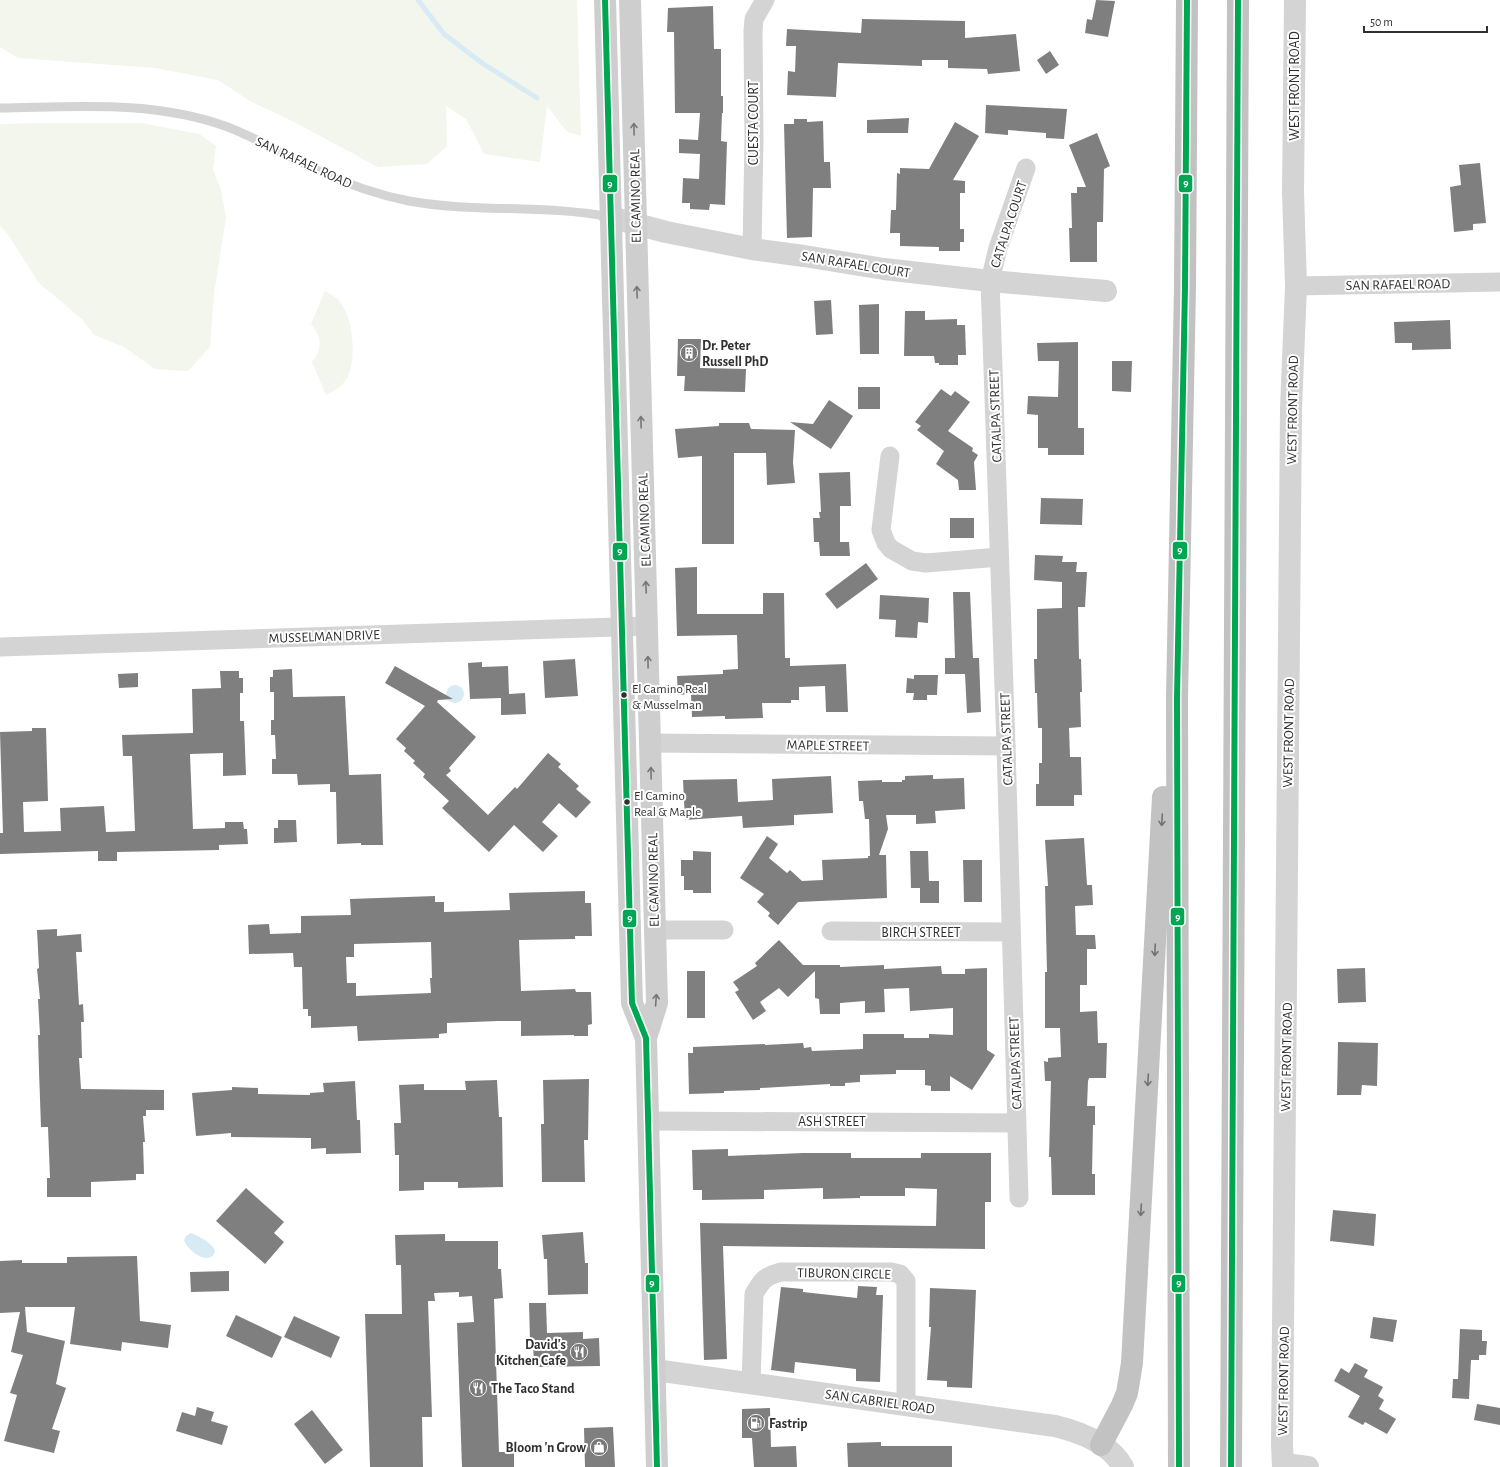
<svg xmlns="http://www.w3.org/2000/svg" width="1500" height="1467" font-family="'Alegreya Sans',sans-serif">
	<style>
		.green { fill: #f2f6ec }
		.water { fill: #d8ebf4 }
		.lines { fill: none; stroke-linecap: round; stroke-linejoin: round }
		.stream { stroke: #d8ebf4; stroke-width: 5 }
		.building { fill: #7f7f7f; fill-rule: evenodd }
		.service { stroke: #d4d4d4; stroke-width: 9 }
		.minor { stroke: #d4d4d4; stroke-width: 19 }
		.tertiary { stroke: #d4d4d4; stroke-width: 22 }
		.secondary { stroke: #cecece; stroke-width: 22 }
		.motorway { stroke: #c2c2c2; stroke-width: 22 }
		.bus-1-casing { stroke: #fff; stroke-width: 9 }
		.bus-1 { stroke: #00a651; stroke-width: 6 }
		.oneway { stroke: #777 }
		.oneway2 { stroke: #727272 }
		.bus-dot { fill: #303030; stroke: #fff; stroke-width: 1.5 }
		.labels { text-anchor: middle; stroke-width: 4; stroke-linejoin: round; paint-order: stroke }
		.bus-label { font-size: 13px; fill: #303030; stroke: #fff; text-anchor: start }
		.street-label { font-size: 14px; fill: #303030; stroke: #fff }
		.poi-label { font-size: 14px; font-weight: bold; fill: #303030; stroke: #fff; text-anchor: start }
		.line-badge { stroke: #fff; stroke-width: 1.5 }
		.badge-label { font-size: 11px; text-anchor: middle; font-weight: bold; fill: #fff }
	</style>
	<rect width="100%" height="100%" fill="#fff"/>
	<g class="green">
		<path d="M0,0H577L581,136L567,132L547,106L540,162L484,154L466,119L446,106L447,146L427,164L378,167L292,121L250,101L218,80L155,68L18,58L0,47Z"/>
		<path d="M44,123H141L199,134L216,146L213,169L221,190L226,217L214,294L210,347L188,371L155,369L124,347L94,335L82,319L39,283L7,233L0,226V124Z"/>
		<path d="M325,291C330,294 336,297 340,302C353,317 356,356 349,374C345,385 335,390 326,395L312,362C323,349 322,337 311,324Z"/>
	</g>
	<g class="water">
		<circle cx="455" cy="694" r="9"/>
		<path d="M191,1233C196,1235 225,1248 211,1257C202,1262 186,1248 184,1240L186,1236Z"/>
	</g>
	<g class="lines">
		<path class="stream" d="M418,0L444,34L482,63L537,98"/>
	</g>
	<g class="building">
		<path d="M1096,0L1115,1L1108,37L1085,33L1087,19L1092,20Z"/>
		<path d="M713,6L714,49H721V96H723V113H722L721,141L727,142L725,205L710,204L709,210L690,209V203H682L683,178L699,179L700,154L679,153V139L698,140L700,113H675L674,32H667L668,8Z"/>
		<path d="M862,19L965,21V38L1016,34L1020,71L988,74L987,69L948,68V60H922V66L838,63L836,97L787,95L788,71L795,72L796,46H786L787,29L861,33Z"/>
		<path d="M1050,51L1059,65L1046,74L1037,60Z"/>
		<path d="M986,105L1067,109L1064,139L1046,138V133L1008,130V135L985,133Z"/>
		<path d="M909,118L908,133H867V120Z"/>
		<path d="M794,119H807V122L823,121L824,162H830L831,188H813L812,237L787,238L784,124H794Z"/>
		<path d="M955,122L979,136L953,180L965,181V193H960V229H964V242H960V251H939V247L900,246V233H890L891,210H896L897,173L900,174V168L929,169Z"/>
		<path d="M1097,133L1110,166L1104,169L1103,222H1097V262H1070L1069,228H1072L1071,193H1077V187H1086L1069,145Z"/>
		<path d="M1480,163L1486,223L1473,224V230L1454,232L1450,187L1461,185L1459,165Z"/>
		<path d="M831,300L833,334L816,335L814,301Z"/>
		<path d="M879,304V354H860L859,305Z"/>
		<path d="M905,311H925V320L957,319V325H965L966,355H958V365H939V363H935L934,356H904Z"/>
		<path d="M1450,320L1451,349L1412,350V343H1395L1394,322Z"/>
		<path d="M678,339H701L700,368L746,369L745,392L684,391L685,376H677Z"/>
		<path d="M1078,342V428H1084V455H1048V448H1038V415L1027,414L1028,396L1058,397L1059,361H1038L1037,343Z"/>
		<path d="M1112,361H1132L1131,392L1112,391Z"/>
		<rect x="858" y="387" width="22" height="22"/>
		<path d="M941,389L951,396L955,391L970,402L948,431L973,448L972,451L978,455L974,462L976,490H959L958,480L936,464L944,451L917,430L921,426L915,422Z"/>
		<path d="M829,400L853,416L831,449L790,422L813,424Z"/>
		<path d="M719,423H749L751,429L795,430L793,462L795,483L767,485L766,453H734V544H702V456L678,458L675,429L719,426Z"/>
		<path d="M850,472L851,506H840V542H849L850,556H820L819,542H814L813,518H820L819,512H821L819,473Z"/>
		<path d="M1041,498L1083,499L1082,525L1040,524Z"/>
		<rect x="950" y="518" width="24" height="20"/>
		<path d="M1035,555L1063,556L1062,562H1077L1076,572H1087L1085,607H1078L1079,659H1081L1082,692H1080L1081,727L1069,728L1070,757H1081L1082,795H1074V806H1036V784H1039V763H1042V728H1038L1037,693H1035L1034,659H1037V609L1062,608V582L1034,580Z"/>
		<path d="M866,563L878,579L837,609L825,594Z"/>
		<path d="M697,567V614H763V593H784L785,658H790V666L846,664L848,712H826L825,686L799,687V700H791V703H762L763,718L725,719V716L692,717L691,694L678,695L677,676L723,674V670L738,669L737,635L677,636L675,568Z"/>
		<path d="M953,592H970L973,658H979L981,712L967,713L965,674H945V658H955Z"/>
		<path d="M880,595L929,598L928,623L918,622L917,638L895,637L896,620L879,619Z"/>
		<path d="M575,659L578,696L545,698L543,661Z"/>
		<path d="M482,662V667L508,666L509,694L525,693L526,714L501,715V698L470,699L468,663Z"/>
		<path d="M395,666L453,699L438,700L437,702L476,737L449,768L451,771L446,775L488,815L515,787L517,789L548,753L561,764L558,767L579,786L576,789L591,802L576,818L559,803L542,822L558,836L543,852L514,825L489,852L442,808L449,801L423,777L425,774L413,763L415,761L404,751L406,748L396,739L425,706L385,683Z"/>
		<path d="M292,669L293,697L345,696L349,775L381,774L383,845H361V843L337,844L336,792H330V784L298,785L297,774H272V759H276L275,735H271V720H274V692H270V677H273V670Z"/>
		<path d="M220,671H239V678H243V693H240V721H244L246,775L223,776V753L190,754L193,829L225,828V822H243L244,829H247L248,844L219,845V850L117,852V861H98V851L0,854V833H3L0,732L32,731V728H46L48,801L23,802L24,832L61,831L60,808L104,806L106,832L135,831L132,756H123L122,735L193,733L192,689L221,688Z"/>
		<path d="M138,673V687L119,688L118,674Z"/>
		<path d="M914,675H938L937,695H927V700H913L914,693H906L907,678L914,679Z"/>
		<path d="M933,775V779L964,778L965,809L935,811L936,823L916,824V815H886L888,829L879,855H886L887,898L798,902L778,925L768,916L770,913L757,902L764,894L740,878L767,836L778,844L769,858L787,873L790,870L802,881L823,880L822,860L868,858V856H870L869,819H865L863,801H859L858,781L882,780V782H902V780H905V776Z"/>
		<path d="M831,776L833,813L794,815V825L743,828L742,816L685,820L683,780L737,779L738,802L773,800L772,779Z"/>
		<path d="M278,820H296L297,842L274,843V828H278Z"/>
		<path d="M1084,838L1087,885H1092L1093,905L1075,906L1076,935H1095L1096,949H1087V985H1080V1012L1097,1011L1098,1043H1107L1106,1078H1089L1088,1081L1087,1106H1095V1125H1093L1092,1174H1095V1195H1052L1051,1157H1049L1051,1081H1045L1044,1061L1048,1062V1058L1061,1057L1060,1028H1045V972H1047L1045,886H1048L1045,840Z"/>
		<path d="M693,851L711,852V893H693V890H684V876H681V860H693Z"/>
		<path d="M910,851H928L929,881H939V903H920V888H911Z"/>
		<path d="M963,860H982V902H964Z"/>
		<path d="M585,891V903H591L592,936H575V939L519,940L521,991L575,989L576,992H591L592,1024L588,1025V1036H574V1035L521,1036V1021H498L447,1023V1033L439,1034V1038L358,1041L357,1026L311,1028V1016H308V1009H303L302,967H294L293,953L249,954L248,925L269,924L270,934L301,933V916L351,915L350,899L435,896V902H444V912L510,910L509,893ZM431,942L432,978H430L431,993L356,996V983H347L346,957H354V944Z"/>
		<path d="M57,929V936L81,934L82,952H76L79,1005L83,1004L84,1022H81L82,1058H79L81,1089L164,1090V1110H146V1116H143L145,1142H143L144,1174H136V1180L91,1182V1197H47V1178H50L48,1127H41L39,1071L38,1035H40L38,999H40L37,969L39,968L37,930Z"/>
		<path d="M779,940L803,965H840V967L884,965V969L941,966L942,974H965V969L987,968V1050L995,1055L972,1090L950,1076V1091H931V1086L925,1085V1070H896V1074L860,1075V1082L845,1083V1086H830V1084L760,1088V1090L724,1091V1093L689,1094L688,1053H693V1047L765,1044V1045L803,1043L804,1048L811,1047L812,1051L863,1049V1034H904V1038H929V1034L953,1035V1008L910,1011L909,988L884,989L885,1012L865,1013V1001L840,1003V1014H820L819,999L815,998V971L788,997L779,988L760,1002L766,1011L753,1020L735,992L739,990L733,982L757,966L755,963Z"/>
		<path d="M1365,968L1366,1002L1338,1003L1337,969Z"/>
		<rect x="687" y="971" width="18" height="47"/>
		<path d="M1338,1042L1378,1043L1377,1086L1362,1085L1361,1095H1337Z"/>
		<path d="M589,1079L588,1140H584L585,1182H542L541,1124H544L543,1080Z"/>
		<path d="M497,1080L499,1117H502L503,1187L458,1188V1182H424V1190L399,1191V1155H395L394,1123H401L399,1085L424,1084V1090H466L465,1081Z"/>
		<path d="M355,1081L357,1120H360L361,1153L326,1154V1148L311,1149V1138L231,1137V1133L196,1136L192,1093L232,1090V1087L258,1088V1094L310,1095V1093L324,1092L323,1083Z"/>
		<path d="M728,1149V1156L803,1153H851V1158H921V1153H991V1202H985V1249L723,1246L727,1359L704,1360L700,1223L936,1226L937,1189L905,1188V1196H860V1198L823,1199V1188L764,1190V1199L702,1200V1190H693L692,1150Z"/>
		<path d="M246,1188L284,1222L274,1233L284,1242L265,1264L216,1221Z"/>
		<path d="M1333,1210L1376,1214L1374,1246L1330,1241Z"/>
		<path d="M583,1232L585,1263H588V1294L548,1295L547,1259H544L542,1235Z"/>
		<path d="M445,1234V1241H498V1269H501L503,1298L494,1299L499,1452H514V1467H462L457,1323L474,1322L472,1296L459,1297V1292L434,1293L435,1301H428L432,1417H422L423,1467H370L365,1314H402L401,1265H396L395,1235Z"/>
		<path d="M137,1256L140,1321L171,1325L168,1348L122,1342L121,1351L70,1344L75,1307H25L27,1332L65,1341L56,1384L66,1388L52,1429L60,1431L54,1453L4,1441L17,1395L10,1393L23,1355L11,1352L20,1312L0,1313V1261L22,1260V1263H67V1257Z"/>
		<path d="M229,1271V1291L191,1292L190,1272Z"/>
		<path d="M858,1286L877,1287L876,1295H883L880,1382L856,1381V1369L795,1362L794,1373L771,1370L781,1287L803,1289V1292L857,1298Z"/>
		<path d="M930,1288L976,1290L972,1388L947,1387V1381L927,1380L931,1327H929Z"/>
		<path d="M529,1303H546L547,1333L583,1332V1339L599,1338L600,1366L534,1367L533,1341H530Z"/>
		<path d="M236,1315L282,1337L272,1358L226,1336Z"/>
		<path d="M294,1316L340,1337L331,1358L284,1337Z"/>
		<path d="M1373,1317L1397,1320L1393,1342L1370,1338Z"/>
		<path d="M1460,1329L1482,1330V1341H1487L1486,1355H1479V1360H1471L1469,1399L1452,1398L1453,1379H1458Z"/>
		<path d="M1355,1363L1368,1370L1364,1377L1383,1387L1378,1396L1384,1400L1379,1409L1396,1419L1387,1434L1365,1422L1363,1425L1348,1417L1360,1396L1334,1381L1341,1368L1349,1373Z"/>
		<path d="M1477,1404L1500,1408V1425L1474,1420Z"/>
		<path d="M197,1407L214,1412L211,1421L228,1426L222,1445L176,1431L182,1412L195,1416Z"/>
		<path d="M770,1408L771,1447L796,1446L797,1467H754L752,1438H742V1409Z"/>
		<path d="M312,1410L343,1450L325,1464L294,1424Z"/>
		<path d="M613,1427L615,1467H585L584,1428Z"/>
		<path d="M881,1442V1446H952V1467H848L847,1443Z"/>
	</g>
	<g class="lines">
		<path class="service" d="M0,108C77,107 151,100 225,126C258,138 287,157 319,171C347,184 378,195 409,201C475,213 544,204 610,217"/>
		<g class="minor">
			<path d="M752,249L754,139L753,31L754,19L765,0"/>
			<path d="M1296,286L1500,282"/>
			<path d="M890,456L881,530L886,543L891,549L912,561L926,563L999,557"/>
			<path d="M0,647L648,626"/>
			<path d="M650,743L1006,746"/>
			<path d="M654,930H724"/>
			<path d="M831,931L1011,932"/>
			<path d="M648,1121L1016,1123"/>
			<path d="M1019,1198L1006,746L990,281L998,248L1026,168"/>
			<path d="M751,1383L754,1294C762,1280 765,1276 781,1272H891L900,1274L906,1281V1405"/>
		</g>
		<g class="tertiary">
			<path d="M610,217L666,232L752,249L804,256L884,269L990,281L1106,291"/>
			<path d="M655,1370L1055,1426C1080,1432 1110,1443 1123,1467"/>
			<path d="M1284,1464L1308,1467"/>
			<path d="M1283,1467L1282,1444L1291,408L1296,286L1293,192L1295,0"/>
		</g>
		<g class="secondary">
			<path d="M605,0L632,1003L646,1038L657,1467"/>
			<path d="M630,0L657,1003L646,1038"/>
		</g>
		<g class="motorway">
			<path d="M1101,1445L1122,1405L1127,1393L1132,1363L1163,797"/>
			<path d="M1179,1467L1177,698L1185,287L1187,0"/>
			<path d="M1231,1467L1238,0"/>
		</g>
		<defs>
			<g id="bus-1">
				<path d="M605,0L632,1003L646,1038L657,1467"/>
				<path d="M1179,1467L1177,698L1185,287L1187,0"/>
				<path d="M1231,1467L1238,0"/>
			</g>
		</defs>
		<use href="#bus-1" class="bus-1-casing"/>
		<use href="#bus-1" class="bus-1"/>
	</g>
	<defs><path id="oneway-shaft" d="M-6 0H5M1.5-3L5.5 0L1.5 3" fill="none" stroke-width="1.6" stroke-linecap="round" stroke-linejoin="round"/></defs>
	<g class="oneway">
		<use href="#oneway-shaft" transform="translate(634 129) rotate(-91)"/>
		<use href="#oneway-shaft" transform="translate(637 292) rotate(-92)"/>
		<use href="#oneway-shaft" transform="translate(641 422) rotate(-92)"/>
		<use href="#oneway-shaft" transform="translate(646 587) rotate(-92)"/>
		<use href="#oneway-shaft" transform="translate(648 662) rotate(-91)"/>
		<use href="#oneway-shaft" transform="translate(651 773) rotate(-91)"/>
		<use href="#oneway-shaft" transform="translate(656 1000) rotate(-86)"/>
	</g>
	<g class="oneway2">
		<use href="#oneway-shaft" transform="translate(1162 820) rotate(93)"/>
		<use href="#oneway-shaft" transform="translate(1155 950) rotate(93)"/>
		<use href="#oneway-shaft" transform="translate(1148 1080) rotate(93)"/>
		<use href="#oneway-shaft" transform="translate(1141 1210) rotate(93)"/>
	</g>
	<defs>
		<symbol id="building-disc" viewBox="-11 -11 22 22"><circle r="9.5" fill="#787878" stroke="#fff"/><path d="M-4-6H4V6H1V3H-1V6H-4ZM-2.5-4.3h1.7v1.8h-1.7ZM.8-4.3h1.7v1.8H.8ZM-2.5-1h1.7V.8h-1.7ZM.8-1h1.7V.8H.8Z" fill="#fff"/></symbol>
		<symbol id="restaurant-disc" viewBox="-11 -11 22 22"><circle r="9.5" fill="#787878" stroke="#fff"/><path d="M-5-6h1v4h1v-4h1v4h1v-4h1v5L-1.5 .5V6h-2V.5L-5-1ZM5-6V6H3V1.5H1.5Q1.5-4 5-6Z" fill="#fff"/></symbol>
		<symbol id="fuel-disc" viewBox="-11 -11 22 22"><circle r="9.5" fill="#787878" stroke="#fff"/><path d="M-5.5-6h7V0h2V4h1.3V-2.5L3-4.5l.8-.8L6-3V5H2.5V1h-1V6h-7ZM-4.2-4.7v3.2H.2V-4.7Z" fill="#fff"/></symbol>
		<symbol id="shop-disc" viewBox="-11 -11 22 22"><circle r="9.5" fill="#787878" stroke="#fff"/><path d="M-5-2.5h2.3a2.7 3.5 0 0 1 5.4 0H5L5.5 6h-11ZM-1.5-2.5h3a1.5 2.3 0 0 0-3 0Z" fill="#fff"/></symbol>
	</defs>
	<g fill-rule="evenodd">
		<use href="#building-disc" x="679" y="343" width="20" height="20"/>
		<use href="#restaurant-disc" x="569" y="1342" width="20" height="20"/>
		<use href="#restaurant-disc" x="468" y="1378" width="20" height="20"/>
		<use href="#fuel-disc" x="746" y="1413" width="20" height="20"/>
		<use href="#shop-disc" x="589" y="1437" width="20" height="20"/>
	</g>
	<g class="bus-dot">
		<circle cx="624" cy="695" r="3.5"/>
		<circle cx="627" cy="802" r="3.5"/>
	</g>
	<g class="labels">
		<g class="bus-label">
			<text x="632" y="693">El Camino Real<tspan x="632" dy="16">&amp; Musselman</tspan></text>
			<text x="634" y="800">El Camino<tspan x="634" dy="16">Real &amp; Maple</tspan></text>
		</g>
		<g class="street-label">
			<text transform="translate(1294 86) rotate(-90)" y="5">WEST FRONT ROAD</text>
			<text transform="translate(753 123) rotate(-90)" y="5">CUESTA COURT</text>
			<text transform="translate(304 162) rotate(25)" y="5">SAN RAFAEL ROAD</text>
			<text transform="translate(635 196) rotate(-91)" y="5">EL CAMINO REAL</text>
			<text transform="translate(1008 224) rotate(-72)" y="5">CATALPA COURT</text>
			<text transform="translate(856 264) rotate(9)" y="5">SAN RAFAEL COURT</text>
			<text transform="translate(1398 284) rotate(-1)" y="5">SAN RAFAEL ROAD</text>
			<text transform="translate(1292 410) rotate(-89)" y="5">WEST FRONT ROAD</text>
			<text transform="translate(995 416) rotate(-92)" y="5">CATALPA STREET</text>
			<text transform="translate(644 520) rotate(-92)" y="5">EL CAMINO REAL</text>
			<text transform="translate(324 636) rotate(-2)" y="5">MUSSELMAN DRIVE</text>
			<text transform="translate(1288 733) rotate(-89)" y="5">WEST FRONT ROAD</text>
			<text transform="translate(1006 739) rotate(-92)" y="5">CATALPA STREET</text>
			<text transform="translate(828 745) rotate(1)" y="5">MAPLE STREET</text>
			<text transform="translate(653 880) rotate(-91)" y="5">EL CAMINO REAL</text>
			<text x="921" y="937">BIRCH STREET</text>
			<text transform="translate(1286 1057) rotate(-89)" y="5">WEST FRONT ROAD</text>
			<text transform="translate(1015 1063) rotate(-92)" y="5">CATALPA STREET</text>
			<text x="832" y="1126">ASH STREET</text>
			<text transform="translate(844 1273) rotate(1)" y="5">TIBURON CIRCLE</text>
			<text transform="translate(1283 1381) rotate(-89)" y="5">WEST FRONT ROAD</text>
			<text transform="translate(880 1401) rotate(8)" y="5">SAN GABRIEL ROAD</text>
		</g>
		<g class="poi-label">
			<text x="702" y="350">Dr. Peter<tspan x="702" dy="16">Russell PhD</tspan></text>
			<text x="566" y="1349" text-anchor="end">David's<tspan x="566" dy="16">Kitchen Cafe</tspan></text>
			<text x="491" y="1393">The Taco Stand</text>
			<text x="769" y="1428">Fastrip</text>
			<text x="586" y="1452" text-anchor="end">Bloom 'n Grow</text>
		</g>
	</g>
	<g class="line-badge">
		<rect x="1178" y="174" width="15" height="19" rx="4" fill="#00a651"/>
		<rect x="602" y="174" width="16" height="19" rx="4" fill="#00a651"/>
		<rect x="1172" y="541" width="16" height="19" rx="4" fill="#00a651"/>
		<rect x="612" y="542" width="16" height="19" rx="4" fill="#00a651"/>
		<rect x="1170" y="907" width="15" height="19" rx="4" fill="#00a651"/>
		<rect x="622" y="909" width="15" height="19" rx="4" fill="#00a651"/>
		<rect x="645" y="1274" width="15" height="19" rx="4" fill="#00a651"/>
		<rect x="1171" y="1274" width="15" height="19" rx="4" fill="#00a651"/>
	</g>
	<g class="badge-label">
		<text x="1186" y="187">9</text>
		<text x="610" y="188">9</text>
		<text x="1180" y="554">9</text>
		<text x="620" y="555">9</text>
		<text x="1178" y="921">9</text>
		<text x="630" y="922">9</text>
		<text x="652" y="1287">9</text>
		<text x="1179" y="1287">9</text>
	</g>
	<path d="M1364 26v6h123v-6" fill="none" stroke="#303030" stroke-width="2"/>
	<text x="1370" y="26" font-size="12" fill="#303030" stroke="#ffffff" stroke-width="3" paint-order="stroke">50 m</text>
</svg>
